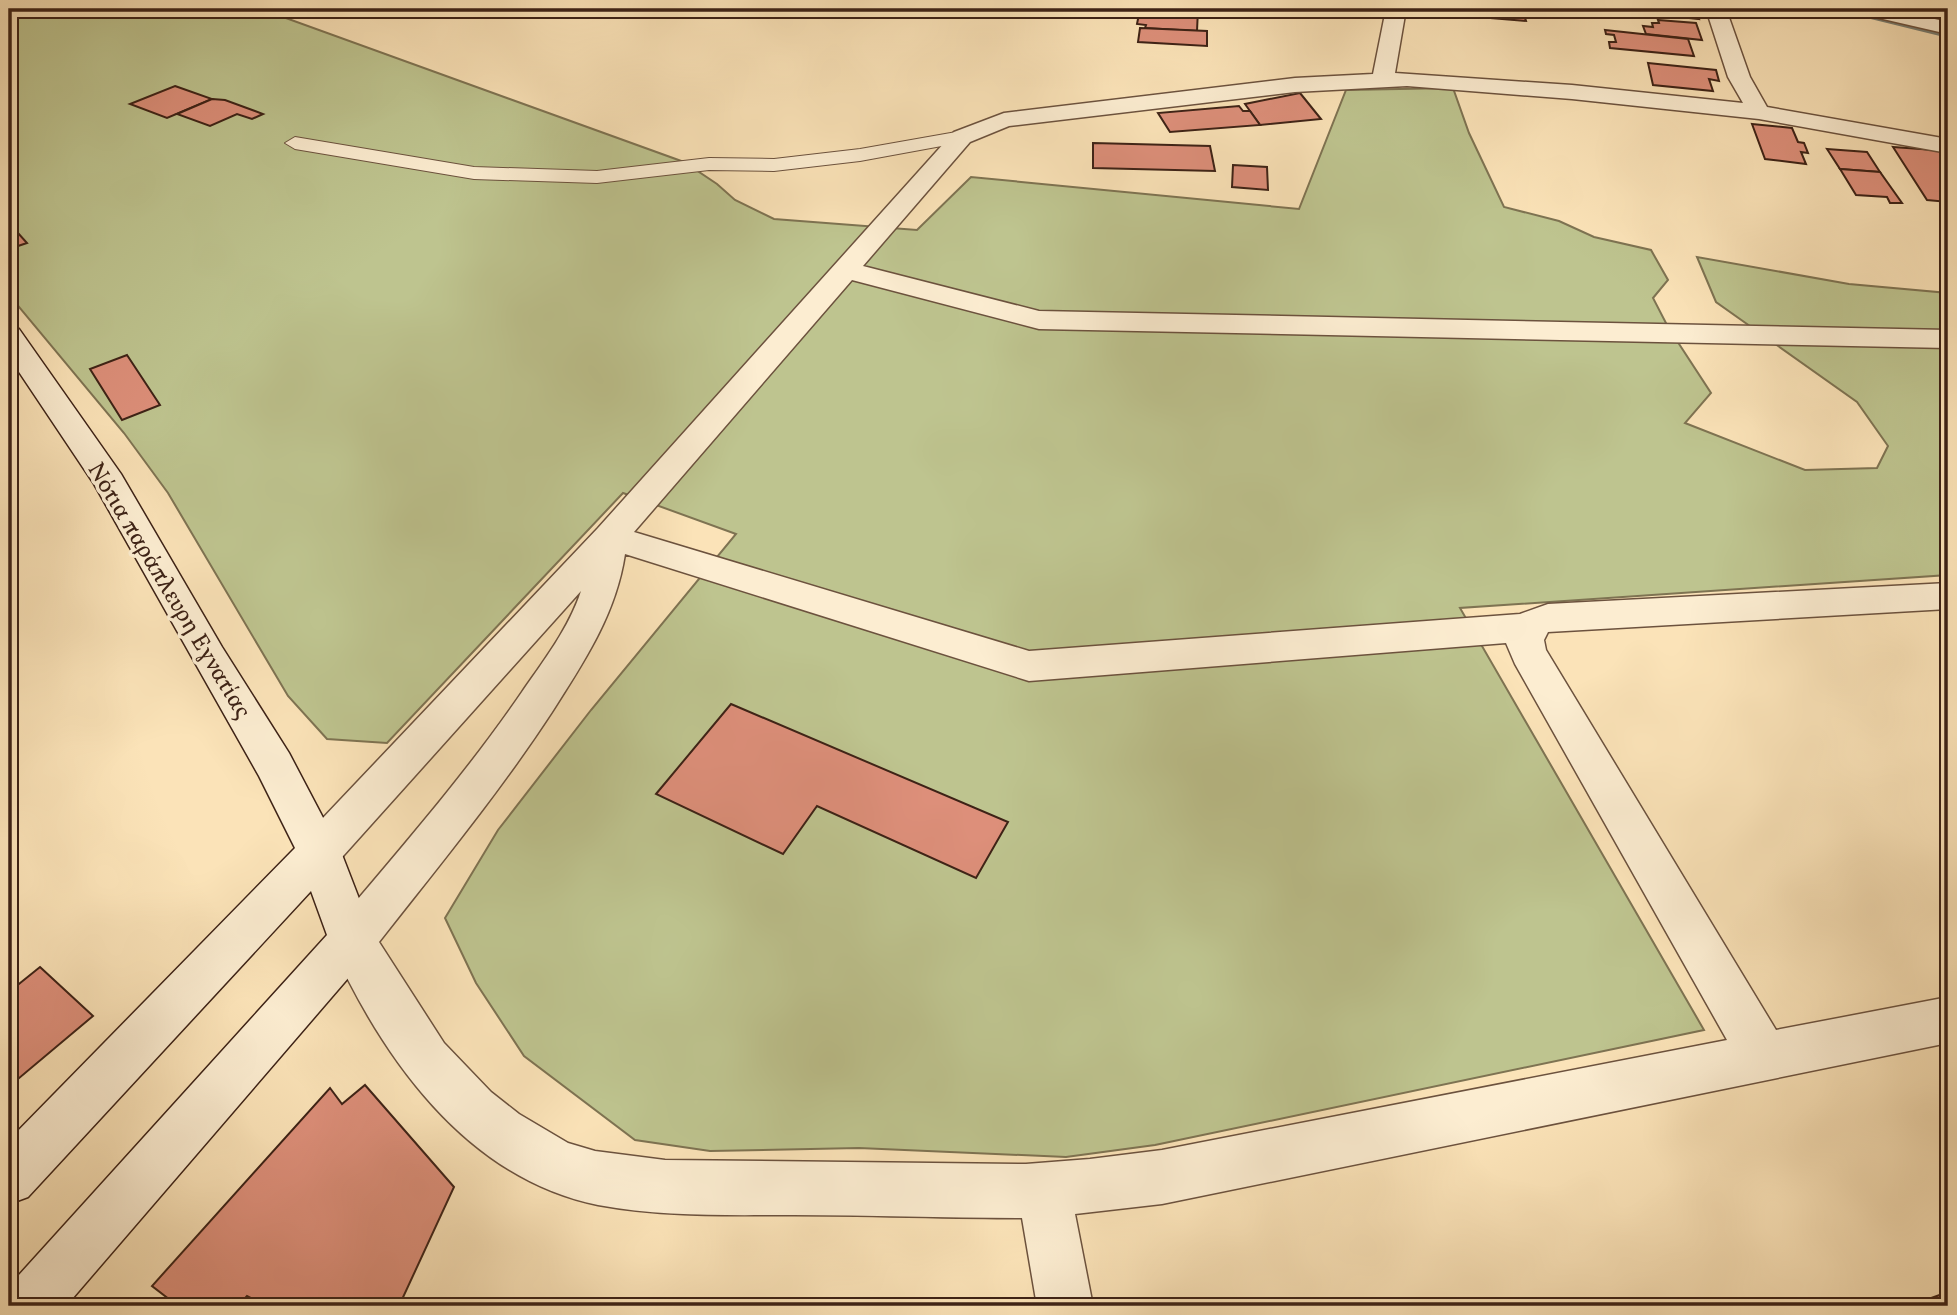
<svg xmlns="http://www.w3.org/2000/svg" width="1957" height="1315" font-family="Vollkorn,serif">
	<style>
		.green { fill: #bec48f; stroke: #7e7352; stroke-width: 2 }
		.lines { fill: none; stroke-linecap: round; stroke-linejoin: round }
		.stream { fill: #787f75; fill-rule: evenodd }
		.building { fill: #dd8f7a; stroke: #3d2216; stroke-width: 2 }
		.lane-casing { stroke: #6c523e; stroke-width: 2 }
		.street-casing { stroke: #6c523e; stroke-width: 3 }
		.secondary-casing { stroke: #3d2216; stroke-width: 3 }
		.lane { fill: #fcedd1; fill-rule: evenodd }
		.street { fill: #fcedd1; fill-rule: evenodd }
		.secondary { fill: #fcedd1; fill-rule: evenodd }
		.labels { text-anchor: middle; stroke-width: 7; stroke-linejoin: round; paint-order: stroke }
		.street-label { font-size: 24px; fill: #3d2216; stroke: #fcedd1 }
	</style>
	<rect width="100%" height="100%" fill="#fbe3b8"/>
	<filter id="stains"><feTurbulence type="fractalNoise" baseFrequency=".00286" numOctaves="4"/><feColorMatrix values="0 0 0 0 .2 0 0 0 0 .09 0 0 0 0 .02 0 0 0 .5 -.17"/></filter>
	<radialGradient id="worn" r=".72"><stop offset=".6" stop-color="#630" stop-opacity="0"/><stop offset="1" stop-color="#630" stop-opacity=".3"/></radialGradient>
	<path class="green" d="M9,9H261L684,162L717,184L735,200L774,219L917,230L971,177L1299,209L1346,90L1453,88L1469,133L1504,207L1559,221L1594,237L1651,250L1668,280L1653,298L1668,327L1711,393L1685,423L1805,470L1877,468L1888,446L1857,402L1716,302L1697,257L1849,284L1948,293V575L1460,608L1704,1030L1155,1145L1066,1157L859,1148L710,1151L635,1140L524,1056L476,983L445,918L498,830L591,710L736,534L623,493L387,743L327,739L288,696L168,493L124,433L9,295Z"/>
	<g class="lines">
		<path class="stream" d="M1830,9H1844L1948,32V38Z"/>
	</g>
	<g class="building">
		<path d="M1140,9H1198L1197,31L1145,28L1146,25L1137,24Z"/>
		<path d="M1442,9H1503L1523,12L1526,21L1443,14Z"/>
		<path d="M1583,9H1617L1621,16L1586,14Z"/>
		<path d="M1651,9H1705L1707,15L1697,14L1699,19L1652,14Z"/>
		<path d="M1948,9V17L1915,9Z"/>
		<path d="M1658,20L1696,23L1702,40L1646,34L1643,26L1653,27L1652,23H1659Z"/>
		<path d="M1140,28L1207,31V46L1138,42Z"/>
		<path d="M1605,30L1688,39L1694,56L1610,48L1609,42H1616L1614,35L1606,34Z"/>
		<path d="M1648,63L1716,70L1719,81L1709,79L1713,91L1653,85Z"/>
		<path d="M175,86L212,99L167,118L130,104Z"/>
		<path d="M1300,93L1321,119L1260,125L1245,104Z"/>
		<path d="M212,99L225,100L263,114L252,119L237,114L210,126L177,114Z"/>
		<path d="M1239,106L1243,111H1250L1260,125L1170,132L1158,113Z"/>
		<path d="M1752,124L1792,128L1798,142L1804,143L1808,153L1801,152L1806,164L1765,159Z"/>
		<path d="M1093,143L1210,146L1215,171L1093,168Z"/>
		<path d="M1893,147L1948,151V202L1927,200Z"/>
		<path d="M1827,149L1867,152L1880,172L1840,169Z"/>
		<path d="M1233,165L1267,167L1268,190L1232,187Z"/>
		<path d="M1840,169L1880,172L1902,203H1890L1887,197L1856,195Z"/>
		<path d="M9,223L27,243L9,249Z"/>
		<path d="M127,355L160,405L122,420L90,369Z"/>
		<path d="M731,704L1008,822L976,878L817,806L783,854L656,794Z"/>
		<path d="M40,967L93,1016L18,1079L9,1070V992Z"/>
		<path d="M365,1085L454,1187L399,1306H266L247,1296L238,1306H178L152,1286L330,1088L342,1104Z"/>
		<path d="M1948,1292V1306H1909Z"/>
	</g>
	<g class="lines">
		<defs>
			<path id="lane" d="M962,131L969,133L972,137L969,141L860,161L774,171L709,170L597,183L474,179L295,149L285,143L295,137L474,167L597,171L709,158L774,159L860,149Z"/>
			<g id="street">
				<path d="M1386,9H1406L1395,73L1572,85L1743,103L1728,77L1706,9H1726L1750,77L1767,107L1948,139V153L1759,119L1572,99L1407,86L1295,92L1009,126L970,142L863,266L1039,311L1948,330V348L1039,329L852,280L634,532L1029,651L1520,614L1548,604L1948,583V609L1548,632L1544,640L1546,650L1776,1030L1948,997V1043L1162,1204L1075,1214L1093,1306H1037L1022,1218C946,1218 870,1215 794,1215C728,1215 663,1217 598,1205C465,1178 381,1056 329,940L336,925C400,849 466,774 522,692C544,660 569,628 581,591L335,865L319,871L303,865L297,852L303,839L598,528L954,132L1004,113L1295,78L1373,74ZM625,554L1029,681L1506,643L1515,664L1727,1040L1162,1150L1090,1159L1026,1164L665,1160L595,1151L568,1143L519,1114L491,1092L444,1043L379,942C438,867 499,793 552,712C584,662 616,614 625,554Z"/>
				<path d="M1854,9H1890L1948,22V34L1857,13Z"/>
			</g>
			<path id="secondary" d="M9,326L19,329L121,474L222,647L289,753L341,852L375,940L368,955L66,1306H9V1286L327,935L311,891L28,1197L9,1204V1140L295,848L259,776L94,484L9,357Z"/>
		</defs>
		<use href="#lane" class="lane-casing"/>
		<use href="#street" class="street-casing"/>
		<use href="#secondary" class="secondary-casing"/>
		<use href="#lane" class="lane"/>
		<use href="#street" class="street"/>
		<use href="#secondary" class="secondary"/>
	</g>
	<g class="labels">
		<g class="street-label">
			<text transform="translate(170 590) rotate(59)" y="8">Νότια παράπλευρη Εγνατίας</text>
		</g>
	</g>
	<rect width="1957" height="1315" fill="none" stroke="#fbe3b8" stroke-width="35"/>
	<rect x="10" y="10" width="1936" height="1294" fill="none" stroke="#3d2216" stroke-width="3.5"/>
	<rect x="18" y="18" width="1922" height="1280" fill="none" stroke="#3d2216" stroke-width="2"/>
	<rect width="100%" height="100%" filter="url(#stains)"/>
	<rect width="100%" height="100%" fill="url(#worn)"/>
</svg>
